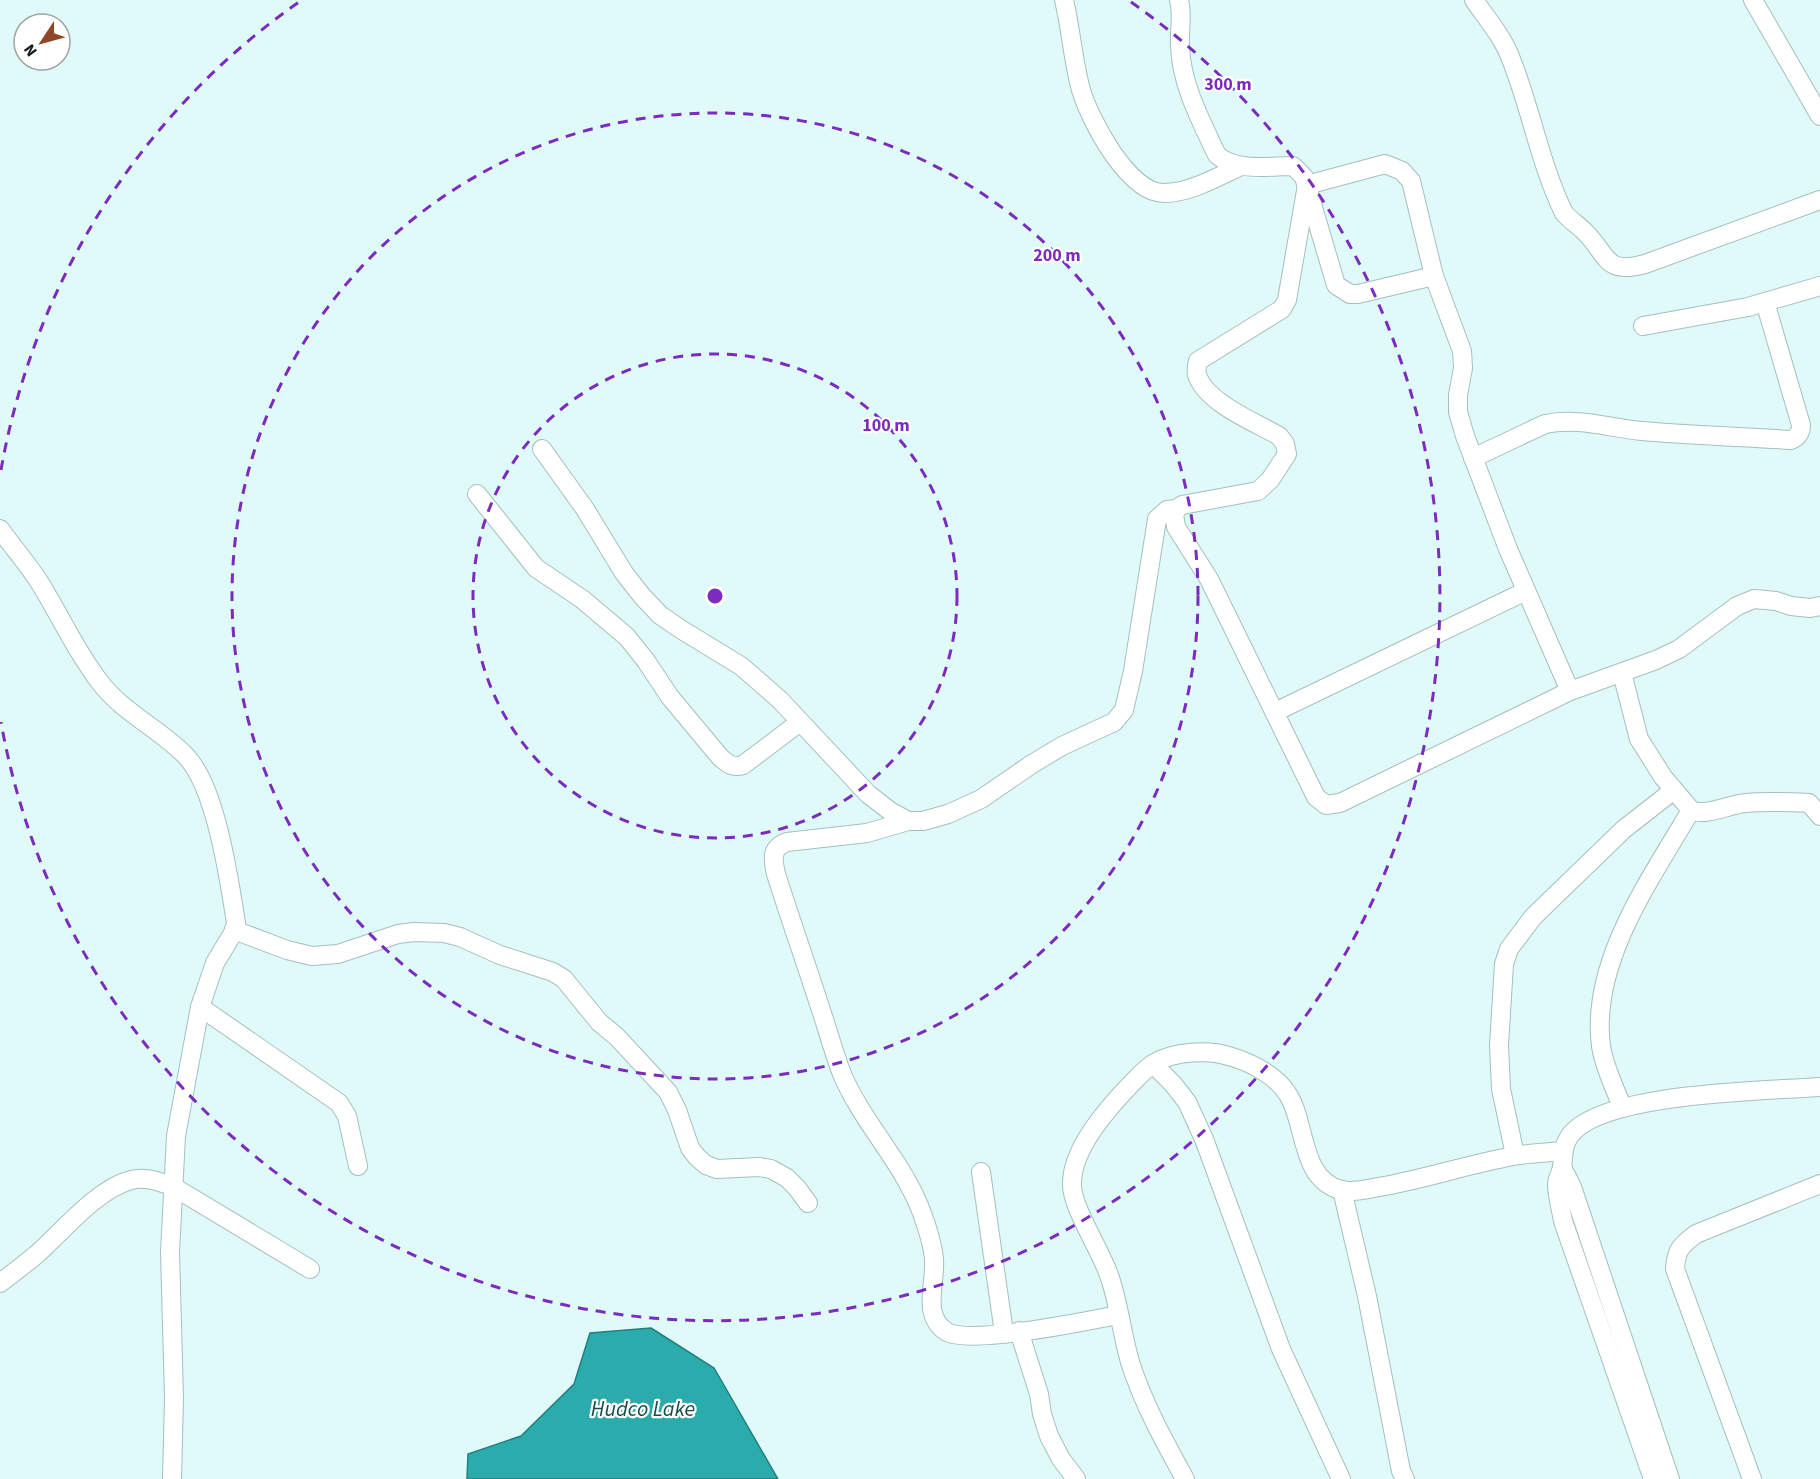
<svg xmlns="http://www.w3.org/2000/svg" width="1820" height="1479" font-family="'Source Sans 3',sans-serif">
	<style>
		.water { fill: #29acab; stroke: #228080; stroke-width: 1.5 }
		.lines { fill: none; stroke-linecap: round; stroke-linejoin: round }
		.minor-casing { stroke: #a5bfbe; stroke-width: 20 }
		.minor { stroke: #fff; stroke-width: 18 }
		.ring { fill: none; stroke: #7b2cbf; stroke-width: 3; stroke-dasharray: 10 8 }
		.labels { text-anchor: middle; stroke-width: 4.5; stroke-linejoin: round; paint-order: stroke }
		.water-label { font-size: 22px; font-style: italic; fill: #1a4e4e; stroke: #fff }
		.centre { fill: #7b2cbf; stroke: #fff; stroke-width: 3 }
		.ring-label { font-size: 18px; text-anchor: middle; font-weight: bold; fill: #7b2cbf; stroke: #fff; stroke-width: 4.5; stroke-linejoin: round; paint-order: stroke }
	</style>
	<rect width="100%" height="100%" fill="#dffaf9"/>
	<path class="water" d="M651,1328L714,1368L778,1479H467L468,1454L521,1436L574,1384L590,1333Z"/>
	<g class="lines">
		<defs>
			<g id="minor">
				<path d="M1064,0C1071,29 1073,61 1081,90C1090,120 1128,193 1164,193C1190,193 1217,177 1241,166"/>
				<path d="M1179,0C1183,16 1179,30 1180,46C1181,84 1201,121 1217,155C1237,172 1268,166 1293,166L1304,177L1336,285L1350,294H1358L1434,276"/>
				<path d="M1474,0C1487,19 1503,37 1511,59C1531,109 1540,164 1564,213C1571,221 1578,225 1585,232C1609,256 1604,275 1645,264L1820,200"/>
				<path d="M1753,0L1820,116"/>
				<path d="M1643,326L1748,307L1820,286"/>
				<path d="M542,449L585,509L624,573L642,596L660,615L682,630L741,666L780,700L868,794L890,811L908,821H923L948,814L981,799L1032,764L1062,746L1114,722L1124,710L1133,671L1157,519L1167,510L1177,509"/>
				<path d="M1473,458L1545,424C1577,417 1610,428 1642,431C1691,435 1741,437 1791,440C1798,437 1801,433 1801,425L1765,302"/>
				<path d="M477,494L536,568L582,599L627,637L646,661L670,697L720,757C728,764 732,768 743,765L800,722"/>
				<path d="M0,529C12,546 26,562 38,580C59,613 75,650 99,681C122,712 158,728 185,755C216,786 229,879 236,923L233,933L215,963L200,1007L176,1136L170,1252L174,1398L172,1479"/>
				<path d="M1622,673L1639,739L1663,777L1691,810C1706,817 1730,804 1746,803C1767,801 1788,802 1809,803L1820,816"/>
				<path d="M1570,691L1508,549L1465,436L1458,412V395L1463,368L1462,351L1434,276L1411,181L1402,171L1385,164L1307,185L1287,300L1282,309L1198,361C1197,365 1196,370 1197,375C1206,403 1255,422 1279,436L1285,444L1287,454L1270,480L1258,491L1182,505L1177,509L1174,514L1176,527L1209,579L1316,797L1326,805L1340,803L1570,691L1656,660L1679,649L1737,606L1754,599L1776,601L1791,606L1810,608L1820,606"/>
				<path d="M1275,712L1526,591"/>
				<path d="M908,821L867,833L787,842C770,848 773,860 776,874C790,918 805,961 819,1004C827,1027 833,1051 842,1074C863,1124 905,1164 923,1216C928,1230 933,1245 934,1260C936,1283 921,1316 947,1332C972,1345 1087,1321 1118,1315"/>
				<path d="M234,930L287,950L312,956L338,954L398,934L414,932L444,933L460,937L500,955L553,972L564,979L599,1022L617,1037L668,1092L677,1110L690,1148L697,1157L706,1165L717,1169L759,1167L771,1169L787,1178L797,1188L808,1203"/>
				<path d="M200,1007L339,1103L347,1116L358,1166"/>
				<path d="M1153,1064L1173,1084L1187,1102L1204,1139L1281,1349L1341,1479"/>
				<path d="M1622,1107C1615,1088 1604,1067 1601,1046C1590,962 1651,879 1691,810"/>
				<path d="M1515,1155L1501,1089L1499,1046L1504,964L1509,949L1533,917L1624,829L1674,790"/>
				<path d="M1562,1167L1572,1187L1670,1479"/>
				<path d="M981,1172L1004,1333"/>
				<path d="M1342,1190L1367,1296L1401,1471L1405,1479"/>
				<path d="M0,1283C12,1274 25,1264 37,1254C63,1231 97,1189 131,1180C145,1176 159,1182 172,1186L310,1269"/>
				<path d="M1019,1331L1039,1394L1042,1414L1049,1436L1061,1459L1076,1479"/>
				<path d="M1185,1479C1164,1441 1143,1403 1130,1362C1122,1334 1119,1305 1110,1278C1102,1252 1072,1208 1072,1185C1071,1149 1108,1108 1131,1084C1138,1077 1145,1069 1153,1064C1173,1051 1209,1049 1232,1057C1252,1063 1276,1076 1287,1093C1307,1122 1299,1179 1341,1190C1353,1193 1366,1189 1379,1187C1425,1179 1469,1164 1514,1156C1530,1153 1546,1153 1562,1151"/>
				<path d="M1653,1479L1563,1221C1561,1209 1557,1196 1557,1184C1557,1179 1561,1173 1562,1167C1564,1155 1562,1148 1569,1137C1598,1092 1767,1091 1820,1087"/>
				<path d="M1752,1479L1675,1269C1676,1250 1681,1245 1696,1234L1820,1184"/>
			</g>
		</defs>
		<use href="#minor" class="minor-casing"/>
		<use href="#minor" class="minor"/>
	</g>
	<g class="ring">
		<circle cx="715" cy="596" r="242"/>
		<circle cx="715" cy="596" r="483"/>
		<path d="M1 470A725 725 0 0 1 299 2M1131 2A725 725 0 1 1 1 722"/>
	</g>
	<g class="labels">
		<g class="water-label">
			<text x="643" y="1416">Hudco Lake</text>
		</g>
	</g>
	<circle cx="715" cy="596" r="9" class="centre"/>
	<g class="ring-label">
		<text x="1228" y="90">300 m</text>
		<text x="1057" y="261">200 m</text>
		<text x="886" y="431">100 m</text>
	</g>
	<g transform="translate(42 42) rotate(234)"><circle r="28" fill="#ffffff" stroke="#a0a4a3" stroke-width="1.5"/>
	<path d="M0-4.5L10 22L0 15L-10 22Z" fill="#8f4726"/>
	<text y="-9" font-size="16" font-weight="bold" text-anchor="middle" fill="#111b1a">N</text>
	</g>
</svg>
